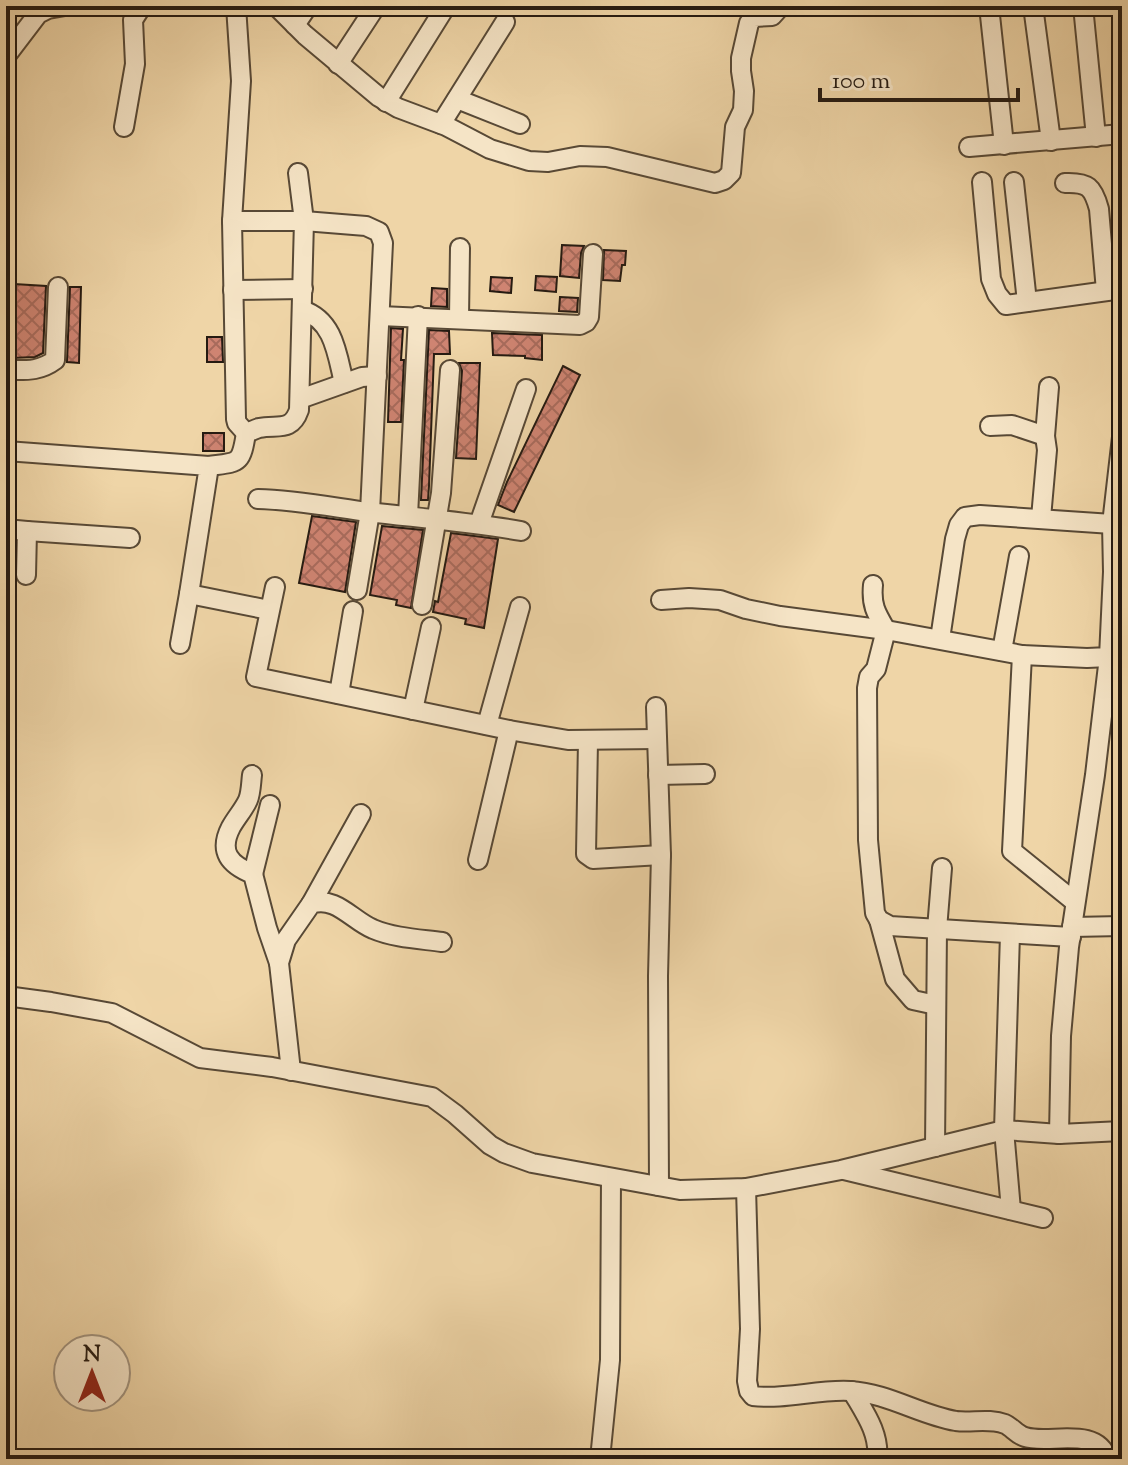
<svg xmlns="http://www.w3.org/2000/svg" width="1128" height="1465" font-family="'Sorts Mill Goudy',serif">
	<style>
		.building { fill: url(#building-cross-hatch); stroke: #251a11; stroke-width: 2 }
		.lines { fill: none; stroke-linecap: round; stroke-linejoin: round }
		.minor-casing { stroke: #584936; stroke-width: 22 }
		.minor { stroke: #f5e4c6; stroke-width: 18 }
	</style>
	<defs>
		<pattern id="building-cross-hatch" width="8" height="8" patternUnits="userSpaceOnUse" patternTransform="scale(2)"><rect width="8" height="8" fill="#cf8472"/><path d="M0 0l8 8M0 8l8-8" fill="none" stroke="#a86b5c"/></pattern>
	</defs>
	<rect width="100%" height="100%" fill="#efd5a7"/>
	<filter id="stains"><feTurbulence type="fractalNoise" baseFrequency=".0025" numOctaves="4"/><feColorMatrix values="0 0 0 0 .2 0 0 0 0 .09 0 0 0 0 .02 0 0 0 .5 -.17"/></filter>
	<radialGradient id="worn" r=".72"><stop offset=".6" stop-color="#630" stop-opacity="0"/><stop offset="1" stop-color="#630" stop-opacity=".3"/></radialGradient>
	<g class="building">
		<path d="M562,245L584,246L581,253L579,278L560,276Z"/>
		<path d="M604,250L626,251L625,265H622L620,281L603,280Z"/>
		<path d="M536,276L557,277L556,292L535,290Z"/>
		<path d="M491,277L512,278L511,293L490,291Z"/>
		<path d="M14,284L46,286L43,353L35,357L12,358Z"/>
		<path d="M70,287H81L79,363L67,362Z"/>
		<path d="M432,288L447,289V307L431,306Z"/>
		<path d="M560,297L578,298L577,312L559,311Z"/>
		<path d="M391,328L403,329L401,360H404L401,422H388Z"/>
		<path d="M429,330L449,331L450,354H434L429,486L428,500H421Z"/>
		<path d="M492,333L542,335V360L525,358V356L493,355Z"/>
		<path d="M207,337H222L223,362H207Z"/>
		<path d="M459,363H480L476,459L456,458L462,371Z"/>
		<path d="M563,366L580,375L514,512L498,505L507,482Z"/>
		<rect x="203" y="433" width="21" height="18"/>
		<path d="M312,516L356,522L345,592L299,583Z"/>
		<path d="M382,526L423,530L411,608L396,605L397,600L370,595Z"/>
		<path d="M451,533L498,539L484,628L465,624L466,619L433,612L435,601L438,602Z"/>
	</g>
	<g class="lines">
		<defs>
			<g id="minor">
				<path d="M236,6L241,81L232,221L236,419L237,423L246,433C250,432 255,429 259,428C277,424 291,433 299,410L304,221L298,173"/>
				<path d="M276,6L305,35L379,97L398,108L446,126L490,149L529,161L548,162L580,156L607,157L715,183L724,180L731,173L735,127L743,110L744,91L741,71V58L749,23L754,17L772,16L781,6"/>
				<path d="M989,6L1004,145"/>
				<path d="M1033,6L1051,141"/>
				<path d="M1083,6L1096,137"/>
				<path d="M295,25L308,6"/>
				<path d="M6,56L38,14L48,9L65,6"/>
				<path d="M338,64L376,6"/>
				<path d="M457,99L520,124"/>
				<path d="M386,102L446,6"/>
				<path d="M441,124L505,22"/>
				<path d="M124,127L135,64L133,20L142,6"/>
				<path d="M969,147L1122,134"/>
				<path d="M982,182L991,279L997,294L1006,305L1122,289"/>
				<path d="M1014,182L1027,302"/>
				<path d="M1065,183C1088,182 1093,187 1099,209L1106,291"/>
				<path d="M232,221H304L366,226L379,232L383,243L370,512L357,590"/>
				<path d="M233,290L303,289"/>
				<path d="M302,310C334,320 337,354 344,383"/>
				<path d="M380,316L580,325L586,322L589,317L593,254"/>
				<path d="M459,318L460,248"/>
				<path d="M6,370C25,370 39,372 55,360L58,287"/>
				<path d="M300,399L362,377L377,376"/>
				<path d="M990,426L1012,425L1045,436"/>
				<path d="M6,451L209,466L189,594L180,644"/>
				<path d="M209,466C239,462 241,465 246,433"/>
				<path d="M258,499C295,500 331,507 368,512C419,518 470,522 521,531"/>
				<path d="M408,516L418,316"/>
				<path d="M1041,518L1047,450L1045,436L1049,387"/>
				<path d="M479,524L526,389"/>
				<path d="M6,529L27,531L26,575"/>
				<path d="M27,531L130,538"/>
				<path d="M873,585C871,605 876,613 886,630L876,669L869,677L867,688L868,840L875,913L879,920L890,926L1071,937"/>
				<path d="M275,587L256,677L509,730L478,860"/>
				<path d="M189,594L269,610"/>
				<path d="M661,600L689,598L720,600L746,609L780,616L886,630L1022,655L1087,658L1109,657L1113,572L1112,524L1122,437"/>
				<path d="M422,605L441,493L450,370"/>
				<path d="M940,639L955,539L959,525L965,517L980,515L1112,524"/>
				<path d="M1002,651L1019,556"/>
				<path d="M1022,655L1012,851L1075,902"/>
				<path d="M339,694L353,611"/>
				<path d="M656,707L661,855L658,976L659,1186"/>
				<path d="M413,710L431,627"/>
				<path d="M487,725L520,607"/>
				<path d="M509,730L568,740L656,739"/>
				<path d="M588,741L586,854L593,859L661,855"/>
				<path d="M252,775C251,783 251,793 248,800C244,809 236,818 231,827C218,852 230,865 253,874L267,928L279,963"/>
				<path d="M658,775L705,774"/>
				<path d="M253,874L270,805"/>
				<path d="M311,904L361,814"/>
				<path d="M879,920L895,979L913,1000L936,1005"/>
				<path d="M1072,927L1122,926"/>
				<path d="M1010,934L1004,1130L1011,1210"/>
				<path d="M6,996L51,1002L112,1013L200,1058L272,1067L432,1097L455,1114L490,1145L504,1153L532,1163L680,1190L746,1188L841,1170L1004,1130L1059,1134L1122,1131"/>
				<path d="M291,1071L279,963L286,940L311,904C335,895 353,921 373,929C394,938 420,939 442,942"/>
				<path d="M1059,1134L1061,1036L1069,947L1095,775L1109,657L1122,653"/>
				<path d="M935,1147L937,929L942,868"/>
				<path d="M844,1170L1043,1218"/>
				<path d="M746,1188L750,1329L747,1381L749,1391L753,1396C785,1400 818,1389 850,1391C888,1393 920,1415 956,1421C972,1423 989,1418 1005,1424C1012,1427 1017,1435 1025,1437C1048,1445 1097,1425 1107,1459"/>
				<path d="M852,1391C864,1412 880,1433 877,1459"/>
				<path d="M600,1459L610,1360L611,1178"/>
			</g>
		</defs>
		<use href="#minor" class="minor-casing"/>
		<use href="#minor" class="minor"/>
	</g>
	<rect width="1128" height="1465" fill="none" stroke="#efd5a7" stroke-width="32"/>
	<rect x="8" y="8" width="1112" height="1449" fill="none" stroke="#251a11" stroke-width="4"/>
	<rect x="16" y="16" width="1096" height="1433" fill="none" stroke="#251a11" stroke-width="2"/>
	<g transform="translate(92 1373)"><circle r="38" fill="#f5e4c6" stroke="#a2937e" stroke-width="2"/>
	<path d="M0-6L14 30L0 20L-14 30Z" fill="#8f2418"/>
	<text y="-12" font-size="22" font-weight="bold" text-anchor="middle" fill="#251a11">N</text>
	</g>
	<path d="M820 88v12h198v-12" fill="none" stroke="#251a11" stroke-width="4"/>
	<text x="832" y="88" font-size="24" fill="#251a11" stroke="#f5e4c6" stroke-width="6" paint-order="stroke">100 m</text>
	<rect width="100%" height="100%" filter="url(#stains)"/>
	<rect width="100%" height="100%" fill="url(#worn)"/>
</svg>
